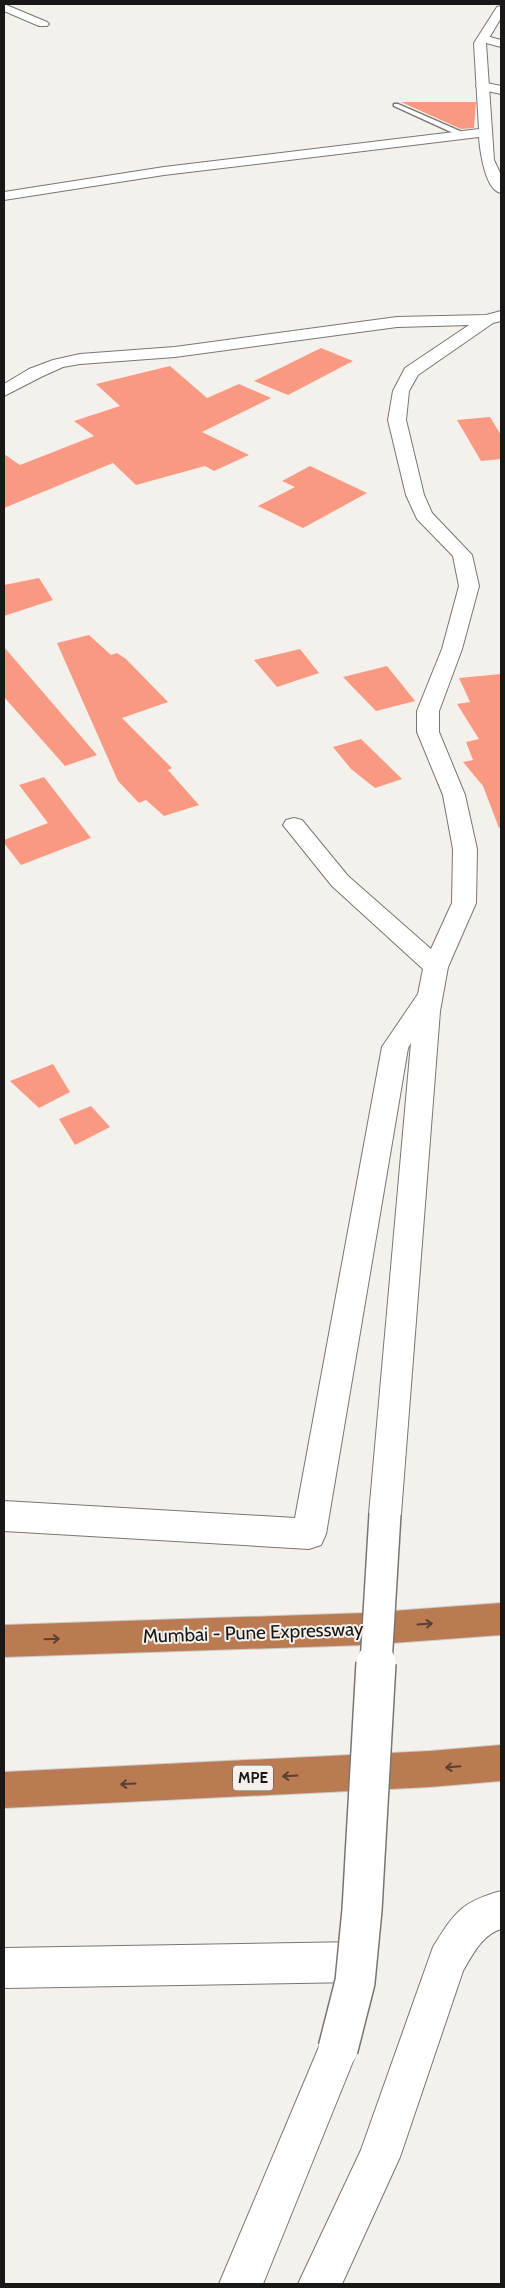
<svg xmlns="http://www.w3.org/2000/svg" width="505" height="2288" font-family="Cabin,sans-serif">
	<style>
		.building { fill: #fa9982 }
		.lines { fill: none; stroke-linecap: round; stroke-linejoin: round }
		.lane-casing { stroke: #797672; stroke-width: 3 }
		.street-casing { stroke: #797672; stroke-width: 2 }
		.secondary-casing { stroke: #797672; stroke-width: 2 }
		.highway-casing { stroke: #ccc; stroke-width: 2 }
		.lane { fill: #fff; fill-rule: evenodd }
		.street { fill: #fff; fill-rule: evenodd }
		.secondary { fill: #fff; fill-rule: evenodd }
		.highway { fill: #ba7b53; fill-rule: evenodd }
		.street-bridge-far1-casing { stroke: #797672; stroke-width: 34; stroke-linecap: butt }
		.street-bridge-casing { stroke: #797672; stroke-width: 42; stroke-linecap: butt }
		.street-bridge-far1 { stroke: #fff; stroke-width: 31 }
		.street-bridge { stroke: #fff; stroke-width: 39 }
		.oneway { stroke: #59402f }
		.labels { text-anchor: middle; stroke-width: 4; stroke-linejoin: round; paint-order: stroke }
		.shield { fill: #f4f1ed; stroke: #5b5957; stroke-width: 1 }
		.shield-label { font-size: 15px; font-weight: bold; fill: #191817 }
		.near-street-label { font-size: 19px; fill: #191817; stroke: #f4f1ed }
	</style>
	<rect width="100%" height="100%" fill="#f4f1ed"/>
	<g class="building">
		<path d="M401,102H476L474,128L461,129Z"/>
		<path d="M321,348L353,361L288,395L254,381Z"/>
		<path d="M170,366L207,398L239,384L271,398L202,432L249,455L214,471L205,466L136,485L113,463L4,508V454L20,465L94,436L74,421L120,406L96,384Z"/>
		<path d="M490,417L501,435V459L481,461L457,420Z"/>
		<path d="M310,466L367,493L303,528L258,506L295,487L282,481Z"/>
		<path d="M39,578L53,600L4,616V585Z"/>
		<path d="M89,635L111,655L117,653L126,659L168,702L122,718L172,768L168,770L199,805L164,816L146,800L139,803L118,781L57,643Z"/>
		<path d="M4,647L97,755L65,766L4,697Z"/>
		<path d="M300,649L319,673L277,687L254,660Z"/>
		<path d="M387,666L415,701L376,711L343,677Z"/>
		<path d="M501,674V827L499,828L483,786L463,762L473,760L466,742L479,739L457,704L470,702L459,678Z"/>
		<path d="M361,739L402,779L375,788L351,769L333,747Z"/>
		<path d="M44,777L91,838L21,865L4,843V840L48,823L19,785Z"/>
		<path d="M53,1064L70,1092L39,1108L10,1081Z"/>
		<path d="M91,1106L110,1127L75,1145L59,1119Z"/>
	</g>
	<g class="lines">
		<defs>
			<path id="lane" d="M394,104H398L469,135L462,137L394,106Z"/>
			<g id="street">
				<path d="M4,4L47,22L49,24L47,26H39L4,11Z"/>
				<path d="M483,35L501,40V47L479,41L477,39L479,37Z"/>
				<path d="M482,82L501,86V94L478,89L476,86Z"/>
				<path d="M501,311V321L493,323L418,375L409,391L406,420L424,495L432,513L472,555L479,586L462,649L439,711V732L465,795L477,849L476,903L448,967L440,1011L401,1514L397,1524L385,1529L373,1524L369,1514L411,1043L408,1048L326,1534L321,1545L309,1549L4,1531V1501L295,1518L382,1047L418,994L423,969L332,886L283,825L286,820L294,818L302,820L348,876L431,949L452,903L453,849L443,795L417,732V711L442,649L459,586L453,556L417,519L406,495L388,420L393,391L405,368L469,325L397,327L175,357L80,364L63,367L41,377L4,396V384L29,369L53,360L80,354L175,347L397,317L486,315Z"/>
				<path d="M501,1891V1929C482,1935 473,1954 463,1971L400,2157L342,2284H298L361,2150L433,1947C454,1913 461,1902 501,1891Z"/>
				<path d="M357,1942L371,1948L377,1962L371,1976L357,1982L4,1988V1948Z"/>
				<path d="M338,2029L352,2035L358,2049L263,2284H219L324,2035Z"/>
			</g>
			<path id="secondary" d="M501,6V18L486,43L494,160L501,175V193C485,190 480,151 479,137L164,175L4,200V192L164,167L479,129L474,43L497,7Z"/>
			<g id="highway">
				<path d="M501,1603V1635L365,1645L4,1657V1625L365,1613Z"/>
				<path d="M501,1745V1781L430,1787L4,1808V1772L430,1751Z"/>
			</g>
		</defs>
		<use href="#lane" class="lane-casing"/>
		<use href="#street" class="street-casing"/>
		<use href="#secondary" class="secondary-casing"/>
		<use href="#highway" class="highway-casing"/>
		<use href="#lane" class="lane"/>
		<use href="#street" class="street"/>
		<use href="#secondary" class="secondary"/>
		<use href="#highway" class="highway"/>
		<defs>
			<path id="street-bridge-far1" d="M376,1664L385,1514"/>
			<path id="street-bridge" d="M338,2049L355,1982L362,1910L376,1663"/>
		</defs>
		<use href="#street-bridge-far1" class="street-bridge-far1-casing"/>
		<use href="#street-bridge" class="street-bridge-casing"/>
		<use href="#street-bridge-far1" class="street-bridge-far1"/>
		<use href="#street-bridge" class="street-bridge"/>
	</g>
	<defs><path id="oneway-shaft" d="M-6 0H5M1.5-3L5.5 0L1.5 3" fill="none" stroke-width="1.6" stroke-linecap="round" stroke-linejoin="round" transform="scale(1.25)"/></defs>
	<g class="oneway">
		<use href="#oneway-shaft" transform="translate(425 1624) rotate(-4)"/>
		<use href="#oneway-shaft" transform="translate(52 1639) rotate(-2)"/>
		<use href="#oneway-shaft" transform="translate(453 1767) rotate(175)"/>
		<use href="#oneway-shaft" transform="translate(290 1776) rotate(177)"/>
		<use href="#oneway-shaft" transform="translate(128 1784) rotate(177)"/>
	</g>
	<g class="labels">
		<rect class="shield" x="233" y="1765.5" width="40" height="25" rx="4"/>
		<g class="shield-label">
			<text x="253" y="1783">MPE</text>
		</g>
		<g class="near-street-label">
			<text transform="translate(253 1632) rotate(-2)" y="7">Mumbai - Pune Expressway</text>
		</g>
	</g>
	<rect width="505" height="2288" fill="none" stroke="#191817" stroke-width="10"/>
</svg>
